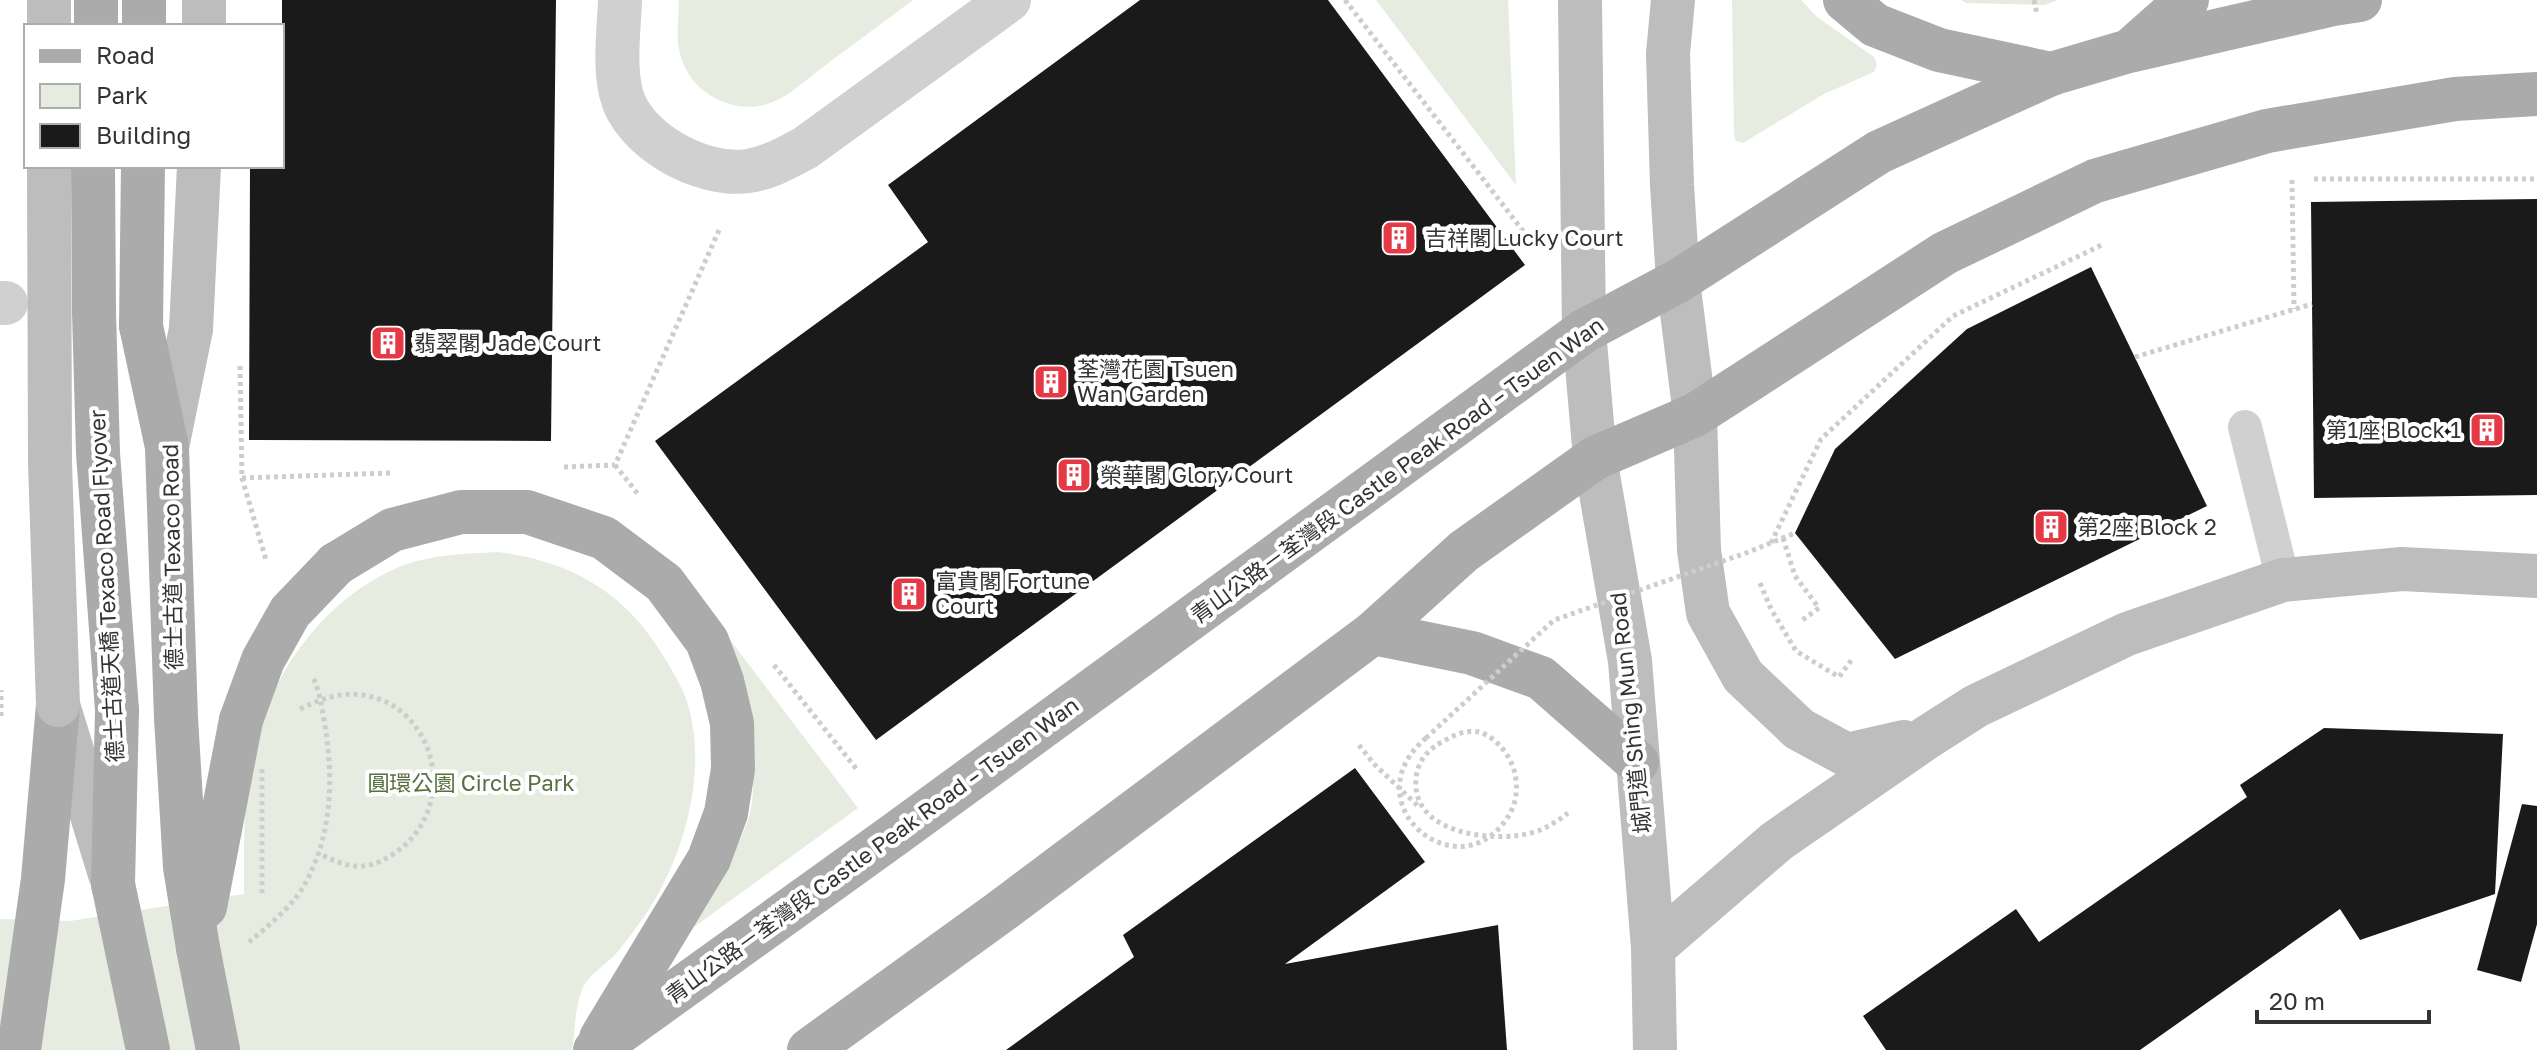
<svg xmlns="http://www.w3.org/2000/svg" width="2537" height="1050" font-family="'Golos Text','Noto Sans TC',sans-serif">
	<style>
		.green { fill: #e6ecdf }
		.building { fill: #1a1a1a }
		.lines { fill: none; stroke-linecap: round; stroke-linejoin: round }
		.path { stroke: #cdcdcd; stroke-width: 5; stroke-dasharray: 4 4; stroke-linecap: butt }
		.service { stroke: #d0d0d0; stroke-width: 34 }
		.pedestrian { stroke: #d0d0d0; stroke-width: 44 }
		.minor { stroke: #d0d0d0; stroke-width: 44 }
		.secondary { stroke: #bdbdbd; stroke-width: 44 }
		.primary { stroke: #ababab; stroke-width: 44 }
		.path-bridge { stroke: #cdcdcd; stroke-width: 5; stroke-dasharray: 4 4; stroke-linecap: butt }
		.secondary-bridge { stroke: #bdbdbd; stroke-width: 44 }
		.primary-bridge { stroke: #ababab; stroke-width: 44 }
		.labels { text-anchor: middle; stroke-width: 8; stroke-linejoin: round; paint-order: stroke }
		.poi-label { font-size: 22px; fill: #333; stroke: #fff; text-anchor: start }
		.street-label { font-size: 22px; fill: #333; stroke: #fff }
		.park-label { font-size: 22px; fill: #56703f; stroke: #fff }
	</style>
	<rect width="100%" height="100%" fill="#fff"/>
	<g class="green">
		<path d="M679,0H913C882,23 850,47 819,70C805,81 790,95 773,102C734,118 686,92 679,49C676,34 679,16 679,0Z"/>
		<path d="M1376,0H1508L1516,185Z"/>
		<path d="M1732,0H1801L1817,17L1874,57L1877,64L1874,72L1824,94L1743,143L1736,141L1734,135Z"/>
		<path d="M1961,0H2058L2045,5L1966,3Z"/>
		<path d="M497,552C563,560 616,586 655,643C665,659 678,678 685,696C711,766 684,862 641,921C633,932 624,944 615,955C605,965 586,977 582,990C575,1006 575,1032 572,1050H0V919L70,921L244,894C244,852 243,809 250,767C264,681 323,595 407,564C436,554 467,554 497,552Z"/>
		<path d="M727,636L858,808L690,930C711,895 734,859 748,820C764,772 738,686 727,636Z"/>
	</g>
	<g class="building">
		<path d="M282,0H556L551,441L249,440L250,166H282Z"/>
		<path d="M1140,0H1328L1525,265L876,740L655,441L928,242L888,185Z"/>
		<path d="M2537,199V495L2314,498L2311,202Z"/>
		<path d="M2091,267L2207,506L1895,659L1795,533L1835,449L1967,329Z"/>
		<path d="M2324,728L2503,734L2495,894L2360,940L2340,909L2140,1050H1886L1863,1016L2016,909L2039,942L2247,797L2240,785Z"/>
		<path d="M1355,768L1425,862L1285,964L1498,925L1507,1050H1006L1134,957L1123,935Z"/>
		<path d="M2522,804L2537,806V924L2521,982L2477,970Z"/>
	</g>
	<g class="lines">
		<g class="path">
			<path d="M1345,0L1530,240"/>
			<path d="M2034,0L2037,14"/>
			<path d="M2314,179H2537"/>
			<path d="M2292,180L2294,309"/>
			<path d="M2135,357L2312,304"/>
			<path d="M240,366L242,478L266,560"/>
			<path d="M615,465L638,494"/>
			<path d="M564,467L615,465L720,228"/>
			<path d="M242,478L390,473"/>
			<path d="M1783,538L1795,576L1819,608L1801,621"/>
			<path d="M1771,543L1821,439L1953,316L2104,244"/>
			<path d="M1760,583L1771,609L1796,651L1839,677L1853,658"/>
			<path d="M774,665L858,771"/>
			<path d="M1,716V690"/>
			<path d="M1426,738C1352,801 1451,887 1502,825C1513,812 1518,798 1516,781C1515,762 1500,740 1482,733C1468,728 1454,735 1442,742C1427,750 1417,762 1416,780C1412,834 1493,843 1531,833C1546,829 1556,822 1568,813"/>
			<path d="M1359,745L1374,764L1419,807"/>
			<path d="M249,942C266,928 291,907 302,889C332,839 334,781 325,725C322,708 320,693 313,677"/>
		</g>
		<path class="service" d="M2245,427L2283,580"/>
		<path class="pedestrian" d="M0,303H6"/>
		<path class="minor" d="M620,0C619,29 614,64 621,93C632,140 702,178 748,171C769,168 786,158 805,148L1009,0"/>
		<g class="secondary">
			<path d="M49,0V26"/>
			<path d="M1580,0L1584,331L1595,458L1630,661L1653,948L1655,1050"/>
			<path d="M1673,0L1668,54L1672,185L1678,281L1695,415L1699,550L1708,613L1743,676L1799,729L1847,755L1904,742"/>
			<path d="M204,26V0"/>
			<path d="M191,329L199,166"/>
			<path d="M58,705L110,874"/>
			<path d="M1653,948L1777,841L1926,738L1976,706L2127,634L2283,580L2402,569L2537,576"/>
		</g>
		<g class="primary">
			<path d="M1845,0L1875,25L1939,50L2051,74"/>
			<path d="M96,26V0"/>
			<path d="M144,26V0"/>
			<path d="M2134,47L2187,0"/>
			<path d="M93,166L94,312"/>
			<path d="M141,326L143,166"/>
			<path d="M167,447L176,718L185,867L198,948"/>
			<path d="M336,564L392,530L461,512H527L604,538L664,583L707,641L722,681L732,723L733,769L726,813L709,859L601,1038"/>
			<path d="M1373,633L1472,653L1541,678L1637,762"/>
			<path d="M113,884L117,710"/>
			<path d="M205,907L241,720"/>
			<path d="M19,1050L43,879L58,705"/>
			<path d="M595,1050L894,835L1584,331L1678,281L1879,152L2051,74L2129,51L2333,4L2360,0"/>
			<path d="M809,1050L1000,912L1373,633L1464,551L1595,458L1695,415L1945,253L2095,181L2267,131L2455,99L2537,94"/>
		</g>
		<g class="path-bridge">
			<path d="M300,709C313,703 326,697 340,695C429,684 470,804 392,855C363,873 346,867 318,853"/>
			<path d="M1426,738L1554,620L1746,553L1795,533"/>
			<path d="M262,893V766"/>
		</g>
		<g class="secondary-bridge">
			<path d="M49,166L50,462L58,705"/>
			<path d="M167,447L191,329"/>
		</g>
		<g class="primary-bridge">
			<path d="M94,312L98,453L117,710"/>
			<path d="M141,326L167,447"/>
			<path d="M241,720L263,660L290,612L336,564"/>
			<path d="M113,884L148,1050"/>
			<path d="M198,948L218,1050"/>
		</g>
	</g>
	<defs>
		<symbol id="building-square" viewBox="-11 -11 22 22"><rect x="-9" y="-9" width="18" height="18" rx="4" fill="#e63946" stroke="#fff"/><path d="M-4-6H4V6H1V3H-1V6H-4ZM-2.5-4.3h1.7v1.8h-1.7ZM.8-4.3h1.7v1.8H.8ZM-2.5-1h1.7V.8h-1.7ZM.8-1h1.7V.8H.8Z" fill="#fff"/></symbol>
	</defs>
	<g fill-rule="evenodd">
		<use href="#building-square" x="1379" y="218" width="40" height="40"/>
		<use href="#building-square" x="368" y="323" width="40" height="40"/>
		<use href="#building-square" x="1031" y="362" width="40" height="40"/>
		<use href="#building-square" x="2467" y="410" width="40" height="40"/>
		<use href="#building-square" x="1054" y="455" width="40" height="40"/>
		<use href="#building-square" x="2031" y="507" width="40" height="40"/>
		<use href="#building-square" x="889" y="574" width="40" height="40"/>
	</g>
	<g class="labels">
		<g class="poi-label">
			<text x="1425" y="246">吉祥閣 Lucky Court</text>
			<text x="414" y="351">翡翠閣 Jade Court</text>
			<text x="1077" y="377">荃灣花園 Tsuen<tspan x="1077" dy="25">Wan Garden</tspan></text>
			<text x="2461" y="438" text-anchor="end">第1座 Block 1</text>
			<text x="1100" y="483">榮華閣 Glory Court</text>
			<text x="2077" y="535">第2座 Block 2</text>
			<text x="935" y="589">富貴閣 Fortune<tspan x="935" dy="25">Court</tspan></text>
		</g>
		<g class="street-label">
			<text transform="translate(1397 470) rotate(-36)" y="8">青山公路－荃灣段 Castle Peak Road – Tsuen Wan</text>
			<text transform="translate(172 557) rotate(-91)" y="8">德士古道 Texaco Road</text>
			<text transform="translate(106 586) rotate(-93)" y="8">德士古道天橋 Texaco Road Flyover</text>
			<text transform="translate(1630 713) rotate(-96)" y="8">城門道 Shing Mun Road</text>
			<text transform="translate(872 850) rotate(-36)" y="8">青山公路－荃灣段 Castle Peak Road – Tsuen Wan</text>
		</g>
		<g class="park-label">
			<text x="471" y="791">圓環公園 Circle Park</text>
		</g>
	</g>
	<rect x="24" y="24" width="260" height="144" fill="#ffffff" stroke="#adadad" stroke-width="2"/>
	<rect x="40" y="50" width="40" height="12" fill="#ababab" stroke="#adadad" stroke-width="2"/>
	<text x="96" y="64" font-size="24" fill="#333333">Road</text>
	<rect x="40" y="84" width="40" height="24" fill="#e6ecdf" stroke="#adadad" stroke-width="2"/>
	<text x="96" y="104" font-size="24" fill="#333333">Park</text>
	<rect x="40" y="124" width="40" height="24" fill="#1a1a1a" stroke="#adadad" stroke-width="2"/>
	<text x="96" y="144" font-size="24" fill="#333333">Building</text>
	<path d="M2257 1010v12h172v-12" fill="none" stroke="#333333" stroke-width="4"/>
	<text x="2269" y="1010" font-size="24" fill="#333333" stroke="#ffffff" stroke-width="6" paint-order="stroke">20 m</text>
</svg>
